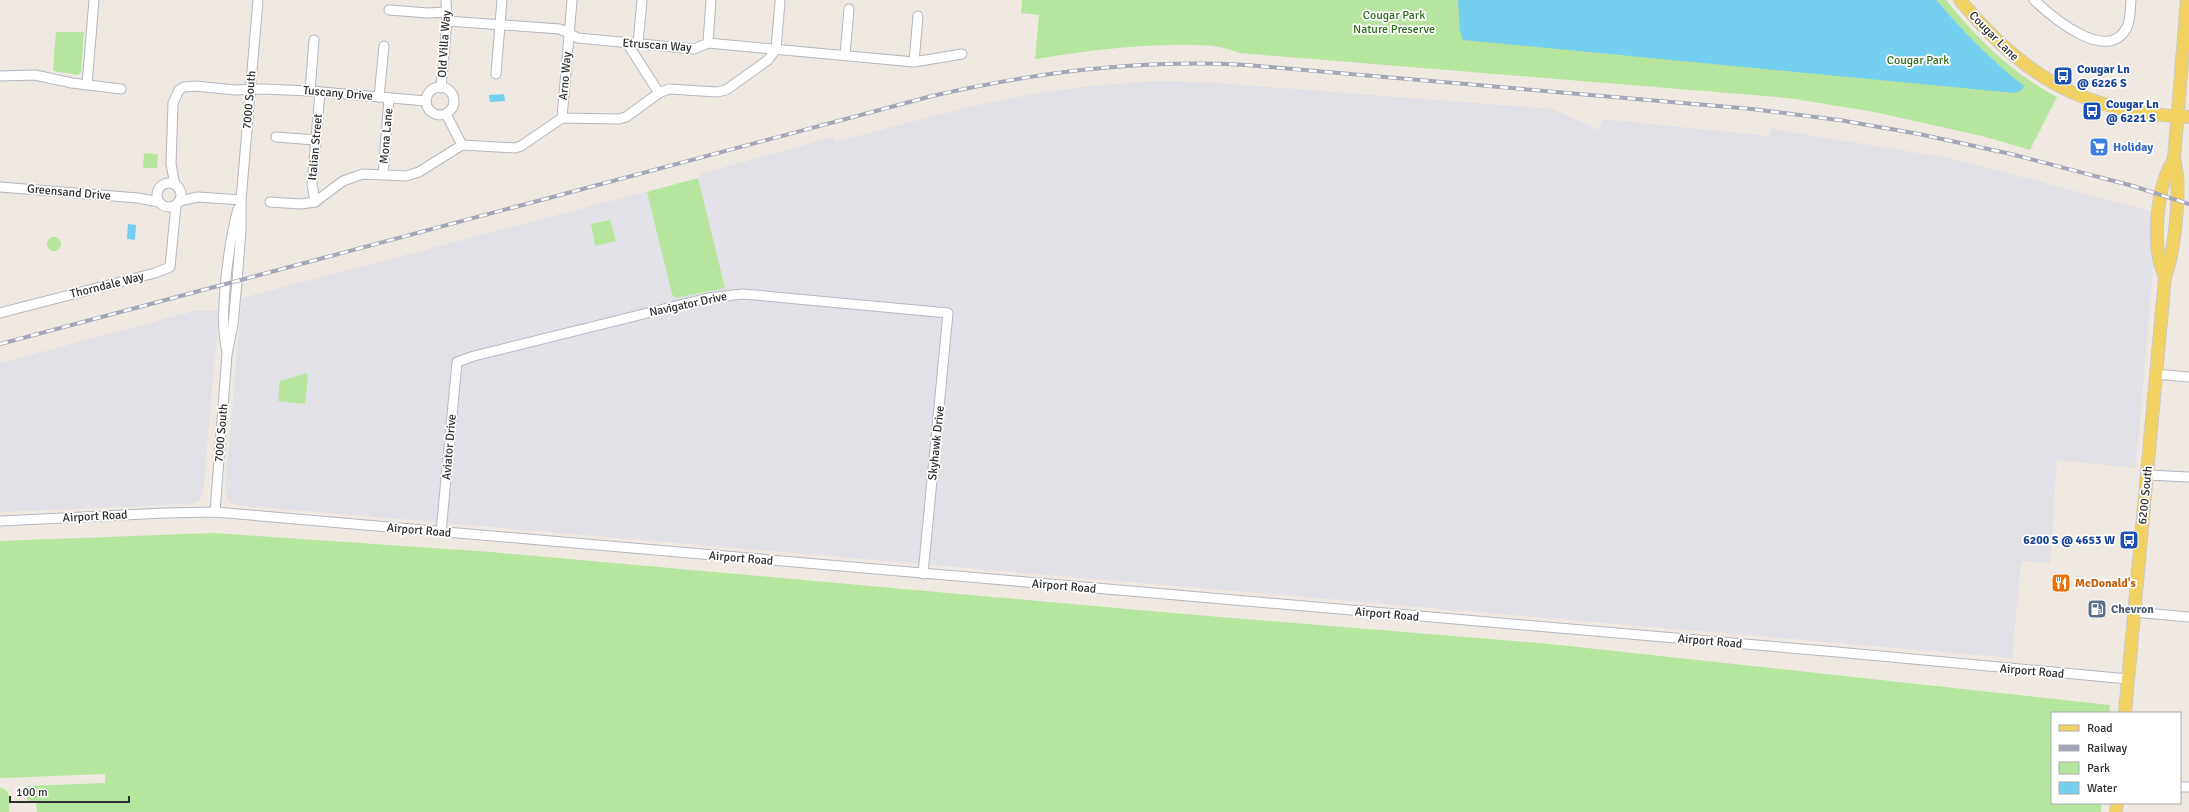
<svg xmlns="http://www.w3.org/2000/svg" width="2189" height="812" font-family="Signika,sans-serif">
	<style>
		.industrial { fill: #e3e1e8 }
		.green { fill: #b6e59e }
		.water { fill: #75cff0 }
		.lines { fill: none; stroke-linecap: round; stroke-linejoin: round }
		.minor-casing { stroke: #b4b7c1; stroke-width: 11 }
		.major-casing { stroke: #c9c9c9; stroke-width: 14 }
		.minor { stroke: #fff; stroke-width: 9 }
		.major { stroke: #f2d163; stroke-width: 12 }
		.rail-casing { stroke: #a3a6b8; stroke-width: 4 }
		.rail { stroke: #fff; stroke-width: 2.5; stroke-dasharray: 8; stroke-linecap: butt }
		.labels { text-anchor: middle; stroke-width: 3.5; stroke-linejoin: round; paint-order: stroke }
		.park-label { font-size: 12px; fill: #2c6e1b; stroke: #fff }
		.street-label { font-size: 12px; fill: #2e2e2e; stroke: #fff }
		.transit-label { font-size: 12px; font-weight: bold; fill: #164399; stroke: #fff; text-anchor: start }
		.shop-label { font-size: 12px; font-weight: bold; fill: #366cbe; stroke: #fff; text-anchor: start }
		.food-label { font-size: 12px; font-weight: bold; fill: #c56008; stroke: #fff; text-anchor: start }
		.service-label { font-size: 12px; font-weight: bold; fill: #4e5e75; stroke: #fff; text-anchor: start }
	</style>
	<rect width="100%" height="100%" fill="#efe9e1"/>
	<g class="industrial">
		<path d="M1157,81L1218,83L1552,109L1599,130L1602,119L1769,136L1771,127L1778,130L1949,158L2155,212L2154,258L2136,468L2057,460L2050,563L2021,561L2012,658L236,505L227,500L225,489L242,298L698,178L703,173L834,137V142L973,106L1028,95L1089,86Z"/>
		<path d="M198,310L219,311L203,493L199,500L191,504L0,512V363Z"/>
	</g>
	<g class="green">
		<path d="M1022,0H1946C1978,40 2012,73 2057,97L2030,150L1986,137L1875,112L1788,98L1239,53C1222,45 1204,45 1185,45C1134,44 1086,51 1035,59L1039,15L1021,13Z"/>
		<path d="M56,32H84L81,72L78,75L53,71Z"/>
		<path d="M144,153L158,154L157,168H143Z"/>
		<path d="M698,178L725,288L675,298L672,294L647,192Z"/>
		<path d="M610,220L616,241L595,246L591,224Z"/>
		<circle cx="54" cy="244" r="7"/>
		<path d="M306,373L308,376L305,404L278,401L280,381Z"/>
		<path d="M213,533L491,552L1184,614L1550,644L2110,705L2109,713H2052V803H2101V812H37L36,802H27V796H19L21,789L27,786L105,783V774L0,778V541Z"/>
		<path d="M0,788C12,789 9,802 9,812H0Z"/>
	</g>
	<g class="water">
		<path d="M1458,0H1936C1964,32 1990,60 2024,86L2022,90L2015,93L1463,40L1460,31Z"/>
		<path d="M504,94L505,101L490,102L489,95Z"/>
		<path d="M128,224L136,225L135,240L127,239Z"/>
	</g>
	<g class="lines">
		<defs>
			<g id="minor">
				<path d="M2034,0C2052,17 2108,65 2127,27C2131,19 2130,9 2131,0"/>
				<path d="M389,10L428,13L447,12"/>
				<path d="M447,21L560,29L578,38L694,49L708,43L914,62L962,54"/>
				<path d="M627,43L659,93"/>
				<path d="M708,43L711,0"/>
				<path d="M638,44L642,0"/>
				<path d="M845,55L849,9"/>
				<path d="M914,62L918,16"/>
				<path d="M496,74L502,0"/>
				<path d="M0,76L35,75L72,83L121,89"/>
				<path d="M87,85L94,0"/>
				<circle cx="440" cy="101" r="14"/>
				<path d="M441,88L447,21L446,0"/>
				<path d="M310,91L314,40"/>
				<path d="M379,97L384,46"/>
				<path d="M446,114L462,145"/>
				<path d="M562,118L572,0"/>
				<path d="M276,137L315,140"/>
				<path d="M383,174L389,98"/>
				<circle cx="169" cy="195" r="12"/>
				<path d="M175,185L171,164L173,103L179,90L184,87L195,86L235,90L263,89L310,91L426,101"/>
				<path d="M0,187L138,198L159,202"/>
				<path d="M179,201L198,197L241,200"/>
				<path d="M270,202L301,204L315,202L343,181L363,174L406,176L419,172L462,145L515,148L521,146L562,118L619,119L626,117L659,93L669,89L717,92L726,90L768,60L776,49L780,2"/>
				<path d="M315,202L312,184L320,92"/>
				<path d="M0,313L155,273L170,267L176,205"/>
				<path d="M227,351C218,320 229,241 238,209"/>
				<path d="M2156,374L2189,377"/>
				<path d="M2147,475L2189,477"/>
				<path d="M215,512L227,354L233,325L237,281L241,230V200L258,0"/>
				<path d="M0,521L165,513L215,512L1837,652L2128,679"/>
				<path d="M441,532L457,362L474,356L708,298L742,294L755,295L948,313L923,574"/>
				<path d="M2134,612L2189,617"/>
				<path d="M2180,787H2189"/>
			</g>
			<g id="major">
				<path d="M1960,0C2025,79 2086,113 2189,117"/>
				<path d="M2165,277C2151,247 2156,187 2174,159"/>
				<path d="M2125,713L2165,277C2175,251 2182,185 2174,159L2187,0"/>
				<path d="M2116,812L2117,803"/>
			</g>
		</defs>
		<use href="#minor" class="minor-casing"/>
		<use href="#major" class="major-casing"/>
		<use href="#minor" class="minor"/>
		<use href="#major" class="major"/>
		<defs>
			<path id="rail" d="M0,344L932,96C1036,72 1139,59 1246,65L1752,109L1839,120L1919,134L2011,154L2133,186L2189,204"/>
		</defs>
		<use href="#rail" class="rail-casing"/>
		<use href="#rail" class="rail"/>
	</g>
	<defs>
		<symbol id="bus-square" viewBox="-11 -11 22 22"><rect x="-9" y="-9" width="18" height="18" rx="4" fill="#1a4fb4" stroke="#fff"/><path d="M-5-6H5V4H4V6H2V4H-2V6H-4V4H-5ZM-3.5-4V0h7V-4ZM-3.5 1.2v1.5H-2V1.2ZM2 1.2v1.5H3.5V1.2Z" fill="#fff"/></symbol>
		<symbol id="supermarket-square" viewBox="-11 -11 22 22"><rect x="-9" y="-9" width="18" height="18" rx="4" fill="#3f7fe0" stroke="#fff"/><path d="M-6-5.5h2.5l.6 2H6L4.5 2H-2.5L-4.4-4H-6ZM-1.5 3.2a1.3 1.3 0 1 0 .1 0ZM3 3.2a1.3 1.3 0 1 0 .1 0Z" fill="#fff"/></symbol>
		<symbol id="restaurant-square" viewBox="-11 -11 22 22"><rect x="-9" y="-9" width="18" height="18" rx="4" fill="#e8710a" stroke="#fff"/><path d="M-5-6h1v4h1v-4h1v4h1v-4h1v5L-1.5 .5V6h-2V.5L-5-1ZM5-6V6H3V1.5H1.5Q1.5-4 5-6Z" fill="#fff"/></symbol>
		<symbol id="fuel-square" viewBox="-11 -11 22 22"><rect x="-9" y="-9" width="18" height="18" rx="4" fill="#5c6f8a" stroke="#fff"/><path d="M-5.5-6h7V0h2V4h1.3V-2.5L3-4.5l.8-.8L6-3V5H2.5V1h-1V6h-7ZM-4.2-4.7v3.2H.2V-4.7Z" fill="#fff"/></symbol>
	</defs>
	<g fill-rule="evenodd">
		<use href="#bus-square" x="2052" y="65" width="22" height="22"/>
		<use href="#bus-square" x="2081" y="100" width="22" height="22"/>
		<use href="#supermarket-square" x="2088" y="136" width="22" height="22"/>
		<use href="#bus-square" x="2118" y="529" width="22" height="22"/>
		<use href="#restaurant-square" x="2050" y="572" width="22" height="22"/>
		<use href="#fuel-square" x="2086" y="598" width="22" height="22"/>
	</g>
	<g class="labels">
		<g class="park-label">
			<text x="1394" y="19">Cougar Park<tspan x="1394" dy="14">Nature Preserve</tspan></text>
			<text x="1918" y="64">Cougar Park</text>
		</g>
		<g class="street-label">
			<text transform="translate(1994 36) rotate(45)" y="4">Cougar Lane</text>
			<text transform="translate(444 44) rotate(-86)" y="4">Old Villa Way</text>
			<text transform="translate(657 45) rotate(4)" y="4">Etruscan Way</text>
			<text transform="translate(565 76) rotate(-85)" y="4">Arno Way</text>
			<text transform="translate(338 93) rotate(5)" y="4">Tuscany Drive</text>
			<text transform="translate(249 100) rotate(-85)" y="4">7000 South</text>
			<text transform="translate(386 136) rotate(-85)" y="4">Mona Lane</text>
			<text transform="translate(315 147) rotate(-85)" y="4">Italian Street</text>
			<text transform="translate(69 192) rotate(5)" y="4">Greensand Drive</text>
			<text transform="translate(107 285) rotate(-14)" y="4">Thorndale Way</text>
			<text transform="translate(688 304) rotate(-12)" y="4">Navigator Drive</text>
			<text transform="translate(221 433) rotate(-85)" y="4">7000 South</text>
			<text transform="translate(936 443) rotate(-84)" y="4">Skyhawk Drive</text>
			<text transform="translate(449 447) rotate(-85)" y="4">Aviator Drive</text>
			<text transform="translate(2145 495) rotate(-84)" y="4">6200 South</text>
			<text transform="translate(95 516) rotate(-3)" y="4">Airport Road</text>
			<text transform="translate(419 530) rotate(5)" y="4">Airport Road</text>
			<text transform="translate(741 558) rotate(5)" y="4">Airport Road</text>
			<text transform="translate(1064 586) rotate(5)" y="4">Airport Road</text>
			<text transform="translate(1387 614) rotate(5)" y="4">Airport Road</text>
			<text transform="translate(1710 641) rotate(5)" y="4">Airport Road</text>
			<text transform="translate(2032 671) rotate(5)" y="4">Airport Road</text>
		</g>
		<g class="transit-label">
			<text x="2077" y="73">Cougar Ln<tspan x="2077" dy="14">@ 6226 S</tspan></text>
			<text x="2106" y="108">Cougar Ln<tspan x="2106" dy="14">@ 6221 S</tspan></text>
			<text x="2115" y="544" text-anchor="end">6200 S @ 4653 W</text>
		</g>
		<g class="shop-label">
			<text x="2113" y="151">Holiday</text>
		</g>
		<g class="food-label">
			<text x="2075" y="587">McDonald's</text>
		</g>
		<g class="service-label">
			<text x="2111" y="613">Chevron</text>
		</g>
	</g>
	<rect x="2051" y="712" width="130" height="92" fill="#ffffff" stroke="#ababab"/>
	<rect x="2059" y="725" width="20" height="6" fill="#f2d163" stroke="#ababab"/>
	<text x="2087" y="732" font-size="12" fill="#2e2e2e">Road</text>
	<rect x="2059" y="745" width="20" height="6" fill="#a3a6b8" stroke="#ababab"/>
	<text x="2087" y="752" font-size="12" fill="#2e2e2e">Railway</text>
	<rect x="2059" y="762" width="20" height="12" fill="#b6e59e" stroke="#ababab"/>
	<text x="2087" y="772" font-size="12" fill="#2e2e2e">Park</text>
	<rect x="2059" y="782" width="20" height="12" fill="#75cff0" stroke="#ababab"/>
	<text x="2087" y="792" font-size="12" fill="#2e2e2e">Water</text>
	<path d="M10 796v6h119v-6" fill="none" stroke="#2e2e2e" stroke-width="2"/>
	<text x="16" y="796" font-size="12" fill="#2e2e2e" stroke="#ffffff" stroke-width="3" paint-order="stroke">100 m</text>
</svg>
